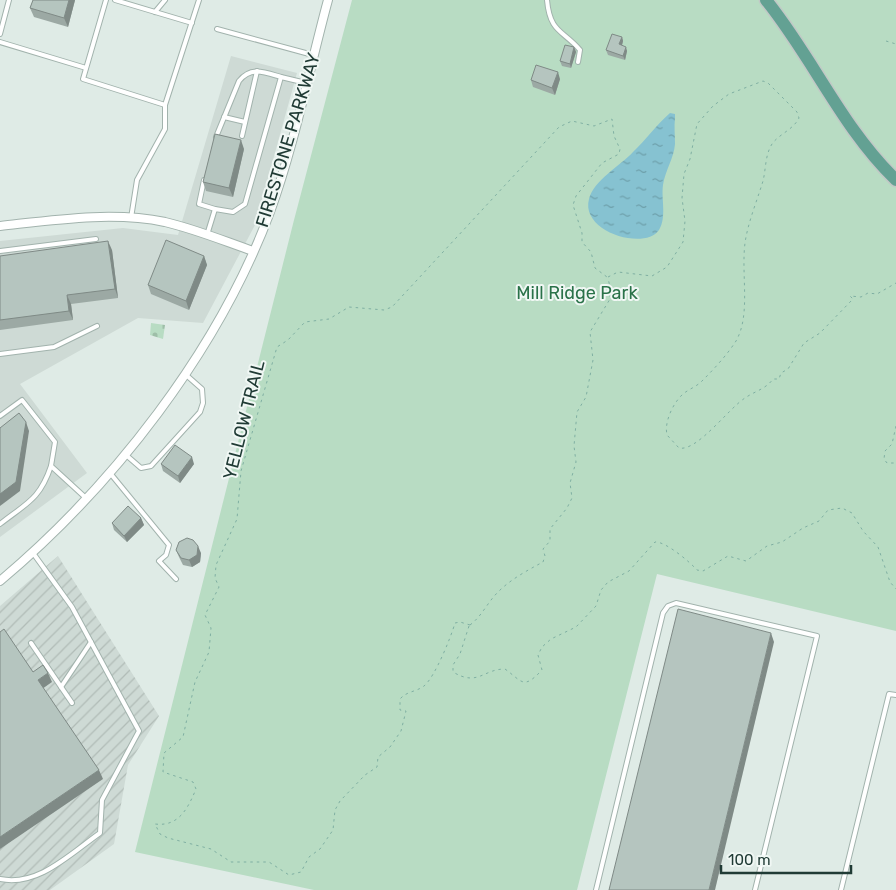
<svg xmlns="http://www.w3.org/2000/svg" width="896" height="890" font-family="Rubik,sans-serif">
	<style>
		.built { fill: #cedad5 }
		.industrial { fill: url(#industrial-furrows) }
		.green { fill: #b8dcc3 }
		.cemetery { fill: url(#cemetery-stones) }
		.water { fill: url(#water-ripples) }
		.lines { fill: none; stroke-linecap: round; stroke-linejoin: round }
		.lane-casing { stroke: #a2b3ad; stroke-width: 6 }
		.street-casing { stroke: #a2b3ad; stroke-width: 10 }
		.primary-casing { stroke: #c1c8c6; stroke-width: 15 }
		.path { stroke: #7fafa2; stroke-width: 1; stroke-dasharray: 2.5 4; stroke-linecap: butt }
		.lane { stroke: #fff; stroke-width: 4 }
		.street { stroke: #fff; stroke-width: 8 }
		.primary { stroke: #63a193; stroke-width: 12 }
		.wall { fill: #9ca9a4 }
		.shaded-wall { fill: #7f8a86 }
		.building { fill: #b5c5bf; stroke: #7f8a86 }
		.labels { text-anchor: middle; stroke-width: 4; stroke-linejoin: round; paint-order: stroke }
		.street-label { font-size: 18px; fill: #203b35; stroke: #f0f7f4 }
		.park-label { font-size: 18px; fill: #2a7249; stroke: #f0f7f4 }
	</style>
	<defs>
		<pattern id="industrial-furrows" width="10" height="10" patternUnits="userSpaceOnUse" patternTransform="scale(1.25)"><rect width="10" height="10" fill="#cedad5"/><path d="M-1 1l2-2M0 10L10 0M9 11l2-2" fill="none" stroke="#b1bcb7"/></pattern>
		<pattern id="cemetery-stones" width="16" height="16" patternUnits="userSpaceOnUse" patternTransform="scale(1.25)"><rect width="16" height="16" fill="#b8dcc3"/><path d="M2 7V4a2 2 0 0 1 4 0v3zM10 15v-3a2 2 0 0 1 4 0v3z" fill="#9ebea8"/></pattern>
		<pattern id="water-ripples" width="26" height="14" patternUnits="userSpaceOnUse" patternTransform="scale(1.25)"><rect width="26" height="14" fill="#86c2d1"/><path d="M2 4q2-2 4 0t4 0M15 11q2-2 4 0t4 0" fill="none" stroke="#6d9faa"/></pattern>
	</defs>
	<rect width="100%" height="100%" fill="#dfebe6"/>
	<path class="built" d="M231,56L297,73L255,225L203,323L138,318L20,384L87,473L0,537V241L123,228L178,235Z"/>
	<path class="industrial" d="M58,556L159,716L128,765L114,844L50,890H0V606Z"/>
	<path class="green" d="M352,0H896V631L657,574L577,890H314L135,852L294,220Z"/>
	<path class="cemetery" d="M151,323L165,325L163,339L150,335Z"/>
	<path class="water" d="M670,113L675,114V118C674,127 675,135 675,144C674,158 665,171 663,185C661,199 667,217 659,230C645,251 580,232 589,199C594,180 620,166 633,152C646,140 656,125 670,113Z"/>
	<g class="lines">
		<defs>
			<g id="lane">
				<path d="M106,0L83,79L165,105"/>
				<path d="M115,0L192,23"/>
				<path d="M547,0C550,33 563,30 580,50L578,62"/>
				<path d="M155,12L165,0"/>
				<path d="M217,29L313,55"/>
				<path d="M0,34L9,0"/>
				<path d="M0,42L86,68"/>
				<path d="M224,117L245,122"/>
				<path d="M242,136L257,71"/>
				<path d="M216,137L239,81C251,66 264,72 281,77"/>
				<path d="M204,180L199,204L215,209"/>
				<path d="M131,218L137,180L165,129V105L199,0"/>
				<path d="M207,235L215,209L233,212L245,204L281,77L306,83"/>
				<path d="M0,251L96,239"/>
				<path d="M0,354L54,347L97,326"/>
				<path d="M0,416L22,400L55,442L51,466L87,499"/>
				<path d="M126,455L141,468L151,466L200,412L203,403L202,389L185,374"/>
				<path d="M110,473L169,545L166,555L159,561L176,579"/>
				<path d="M0,524C27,503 40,499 51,466"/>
				<path d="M31,643L72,703"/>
				<path d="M61,687L91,642"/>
				<path d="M0,879C38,887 70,854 100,833L102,800L139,731L72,607L33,553"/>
				<path d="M596,890L663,613L668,606L676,603L817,636L755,890"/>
				<path d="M841,890L889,694L896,695"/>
			</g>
			<g id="street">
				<path d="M0,226C54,220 112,211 165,222C195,229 224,241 253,251"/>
				<path d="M0,581C113,486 218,351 270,212C295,143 309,70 328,0"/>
			</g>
			<path id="primary" d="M766,0C813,58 842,128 896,180"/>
		</defs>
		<use href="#lane" class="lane-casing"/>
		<use href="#street" class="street-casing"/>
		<use href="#primary" class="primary-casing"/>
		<g class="path">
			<path d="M886,41L896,44"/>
			<path d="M608,277L618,272L652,276L667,267L683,242L685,221L682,198L684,174L690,159L697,124L713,106L729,94L763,81L768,83L797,112L799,118C793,130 779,134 772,144C765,155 766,169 763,181C757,201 748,222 745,243C741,275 751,315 736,341C727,355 714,369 702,381C696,387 689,389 683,394C673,403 664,422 667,435L679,448C697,452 729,408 745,398C755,391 766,389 773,379H779L781,373L788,369L804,343L820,333L853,299L850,296L861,297L868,293L877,294L896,283"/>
			<path d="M896,426L892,444L885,451L884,459L887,463H896"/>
			<path d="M470,625L460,622L455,623C451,637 435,677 424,686C416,692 407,691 400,699V710L406,711L401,731L390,747L378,757L377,767L365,775L340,801L335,810L333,830L320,849L309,857L301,872L289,875L269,862H231L211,849L168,838L160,834L155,824C179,827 188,808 196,789L193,782L163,772L164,753L183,737L195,682L209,652L211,628L205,615L219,587L215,578L216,565L237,519L241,471L277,347L288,340L305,322L329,319L349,307L384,310L392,307L559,127L572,121L594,126L612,119L614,136L620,149L619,154L602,163L576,196L573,205L582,233V242L591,252L595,268L607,277"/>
			<path d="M470,625C482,616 487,603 498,592C511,579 528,570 543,562L545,556L543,549L550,541V529L567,508L572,498L570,483L576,462L574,446L577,412L586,397L593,360L590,332L610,299V287L608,278"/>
			<path d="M469,626L460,654L453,665V672C478,687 483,669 505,669C523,682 523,690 542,670L538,655L542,647L551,639L576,627L596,606L601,590L608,582L629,571L655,542C665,541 690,562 697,570L703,571L728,556L746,561L767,546L782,542L803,528L819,521L828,510L842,508L852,513L863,531L878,547L890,582L896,589"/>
		</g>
		<use href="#lane" class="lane"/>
		<use href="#street" class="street"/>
		<use href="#primary" class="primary"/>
	</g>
	<g class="wall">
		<path d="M33,0H75L68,27L34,17L30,8Z"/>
		<path d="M622,37L623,41L622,45L627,51L625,60L608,55L606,50Z"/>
		<path d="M574,47L576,52L571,68L562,66L560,61Z"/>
		<path d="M560,79L555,95L533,87L531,80Z"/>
		<path d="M244,149L233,197L206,191L203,182Z"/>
		<path d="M112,250L118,298L71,304L73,320L0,330V256Z"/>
		<path d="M204,256L207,265L189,310L151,294L148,285Z"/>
		<path d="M161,464H194L180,483L163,471Z"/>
		<path d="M141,518L144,525L127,542L114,530L112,523Z"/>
		<path d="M176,550L201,553L200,562L192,567L183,565L179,557Z"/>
	</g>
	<g class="shaded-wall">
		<path d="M69,0H75L68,27L64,18Z"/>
		<path d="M622,37L623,41L621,49L619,44Z"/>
		<path d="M574,47L576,52L571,68L570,64Z"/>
		<path d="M626,47L627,51L625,60L623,56Z"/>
		<path d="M558,72L560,79L555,95L552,88Z"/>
		<path d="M241,140L244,149L233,197L229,188Z"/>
		<path d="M108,241L112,250L118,298L115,289Z"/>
		<path d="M204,256L207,265L189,310L186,301Z"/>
		<path d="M67,295L71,304L73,320L69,311Z"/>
		<path d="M26,422L29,431L20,491L0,506V494Z"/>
		<path d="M192,457L194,464L180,483L178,476Z"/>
		<path d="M141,518L144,525L127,542L124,536Z"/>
		<path d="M198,546L201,553L200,562L192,567L189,560Z"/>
		<path d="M771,633L774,642L715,890H709Z"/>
		<path d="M48,673L52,682L42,689L38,680Z"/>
		<path d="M99,770L103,779L0,849V837Z"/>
	</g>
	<g class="building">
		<path d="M33,0H69L64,18L30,8Z"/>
		<path d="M612,34L622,37L619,44L626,47L623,56L606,50Z"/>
		<path d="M565,45L574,47L570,64L560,61Z"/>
		<path d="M536,65L558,72L552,88L531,80Z"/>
		<path d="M215,134L241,140L229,188L203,182Z"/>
		<path d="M166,240L204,256L186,301L148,285Z"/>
		<path d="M108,241L115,289L67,295L69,311L0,320V256Z"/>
		<path d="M19,413L26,422L16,482L0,494V428Z"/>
		<path d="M175,445L192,457L178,476L161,464Z"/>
		<path d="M128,506L141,518L124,536L112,523Z"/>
		<path d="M187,538L193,540L198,546L197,555L189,560L181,558L176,550L179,542Z"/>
		<path d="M678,609L771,633L709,890H609Z"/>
		<path d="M4,629L33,672L43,665L48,673L38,680L99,770L0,837V632Z"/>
	</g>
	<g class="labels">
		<g class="street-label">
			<text transform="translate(288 140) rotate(-73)" y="6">FIRESTONE PARKWAY</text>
			<text transform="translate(244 420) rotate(-76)" y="6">YELLOW TRAIL</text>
		</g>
		<g class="park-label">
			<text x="577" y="299">Mill Ridge Park</text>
		</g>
	</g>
	<path d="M721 865v8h130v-8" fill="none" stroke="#203b35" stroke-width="2.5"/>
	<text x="728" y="865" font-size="15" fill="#203b35" stroke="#f0f7f4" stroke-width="4" paint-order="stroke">100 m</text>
</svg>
